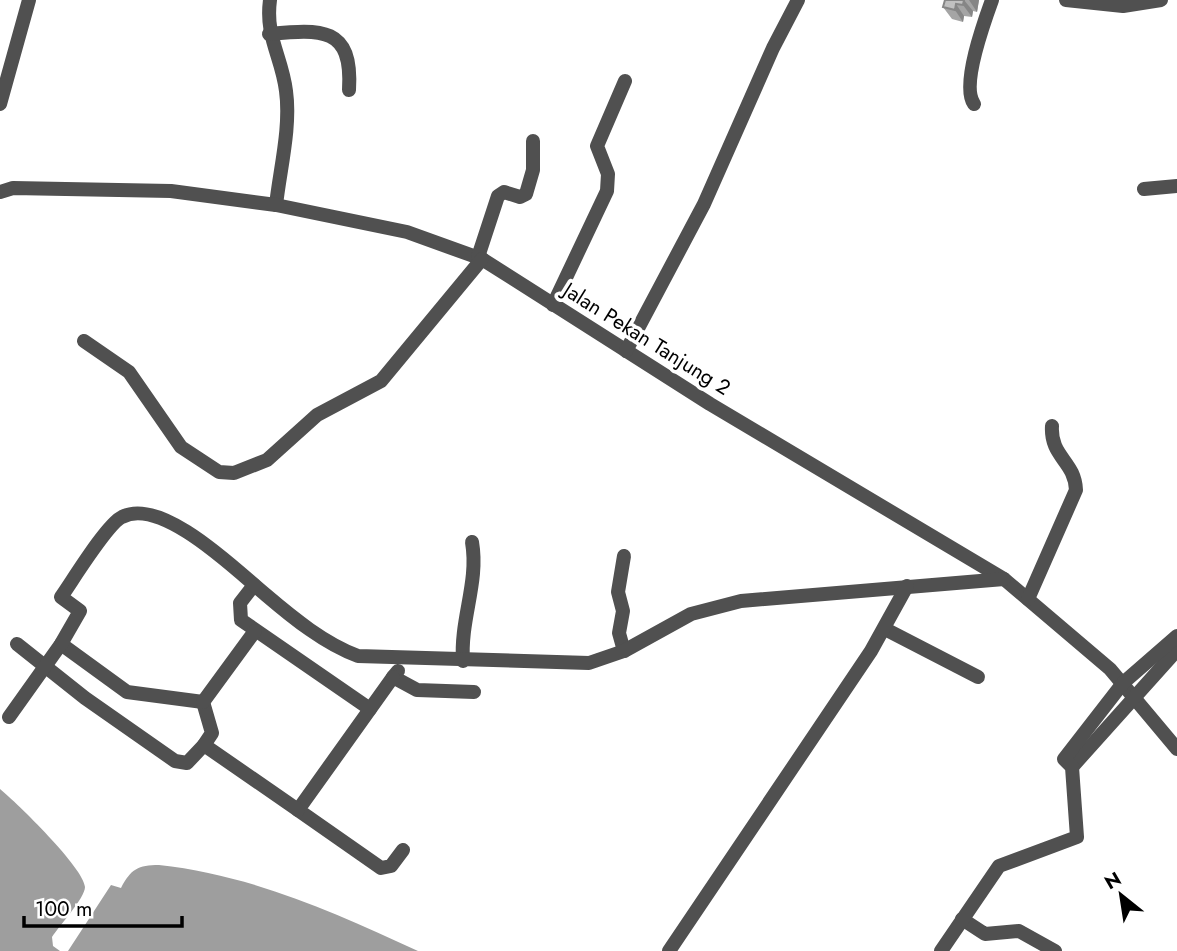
<svg xmlns="http://www.w3.org/2000/svg" width="1177" height="951" font-family="Jost,sans-serif">
	<style>
		.water { fill: #9e9e9e }
		.lines { fill: none; stroke-linecap: round; stroke-linejoin: round }
		.minor { stroke: #505050; stroke-width: 14 }
		.wall { fill: #a5a5a5 }
		.shaded-wall { fill: #868686 }
		.building { fill: #c0c0c0; stroke: #868686; stroke-width: 2 }
		.labels { text-anchor: middle; stroke-width: 7; stroke-linejoin: round; paint-order: stroke }
		.street-label { font-size: 21px; fill: #000; stroke: #fff }
	</style>
	<rect width="100%" height="100%" fill="#fff"/>
	<g class="water">
		<path d="M0,789C17,803 84,868 85,887C85,898 59,926 52,937L53,946L60,951H0Z"/>
		<path d="M159,865C251,875 334,912 418,951H68L111,885L121,888C131,869 138,865 159,865Z"/>
	</g>
	<g class="lines">
		<g class="minor">
			<path d="M270,0C265,37 282,57 286,91C291,127 280,169 276,205"/>
			<path d="M1066,0L1123,6L1161,0"/>
			<path d="M269,34C321,29 353,26 349,90"/>
			<path d="M0,104L29,0"/>
			<path d="M974,104C961,86 984,22 992,0"/>
			<path d="M1144,189L1177,186"/>
			<path d="M0,192L13,188L171,191L276,205L407,232L482,259L710,404L1004,579L1110,669L1177,749"/>
			<path d="M478,257L498,196L504,192L520,197L526,194L533,170V141"/>
			<path d="M553,305L607,191L608,174L597,146L625,81"/>
			<path d="M84,341L129,372L181,447L219,472L234,473L267,460L317,415L381,381L482,259"/>
			<path d="M626,351L704,204L773,48L798,0"/>
			<path d="M254,585L240,603L241,620L370,709"/>
			<path d="M1028,599L1076,490C1075,461 1050,457 1052,426"/>
			<path d="M885,629L978,677"/>
			<path d="M17,644L85,698L175,761L187,763L204,745"/>
			<path d="M61,644L127,692L203,702"/>
			<path d="M624,651L619,633L623,611L618,592L624,556"/>
			<path d="M463,661C460,619 479,583 472,542"/>
			<path d="M398,671L393,677L417,690L474,692"/>
			<path d="M393,677L298,810L381,868L391,866L403,850"/>
			<path d="M203,702L212,733L204,745L298,810"/>
			<path d="M203,702L255,631"/>
			<path d="M9,717L61,644L80,611L61,597C73,580 107,524 122,517C162,496 238,572 266,595C293,618 325,644 358,656L589,663L624,651L691,614L741,601L1004,579"/>
			<path d="M1072,767L1177,650"/>
			<path d="M962,919L985,934L1019,931L1055,951"/>
			<path d="M669,951L871,651L907,586"/>
			<path d="M941,951L999,866L1077,837L1072,767L1064,759L1123,683L1177,636"/>
		</g>
	</g>
	<path class="wall" d="M945,0H979L977,12L973,11L972,17L964,16L963,22L952,19L943,7Z"/>
	<g class="shaded-wall">
		<path d="M964,0L973,11L972,17L963,5Z"/>
		<path d="M969,0H979L977,12Z"/>
		<path d="M956,4L964,16L963,22L955,10Z"/>
	</g>
	<path class="building" d="M945,0H964L963,5L956,4L955,10L943,7Z"/>
	<g class="labels">
		<g class="street-label">
			<text transform="translate(647 339) rotate(32)" y="7">Jalan Pekan Tanjung 2</text>
		</g>
	</g>
	<g transform="translate(1121 895) rotate(330)" stroke="#ffffff" stroke-width="5" paint-order="stroke">
	<path d="M0-5L12 26L0 18L-12 26Z" fill="#000000"/>
	<text y="-10" font-size="19" font-weight="bold" text-anchor="middle" fill="#000000">N</text>
	</g>
	<path d="M24 916v10h158v-10" fill="none" stroke="#000000" stroke-width="3.5"/>
	<text x="35" y="916" font-size="21" fill="#000000" stroke="#ffffff" stroke-width="5" paint-order="stroke">100 m</text>
</svg>
